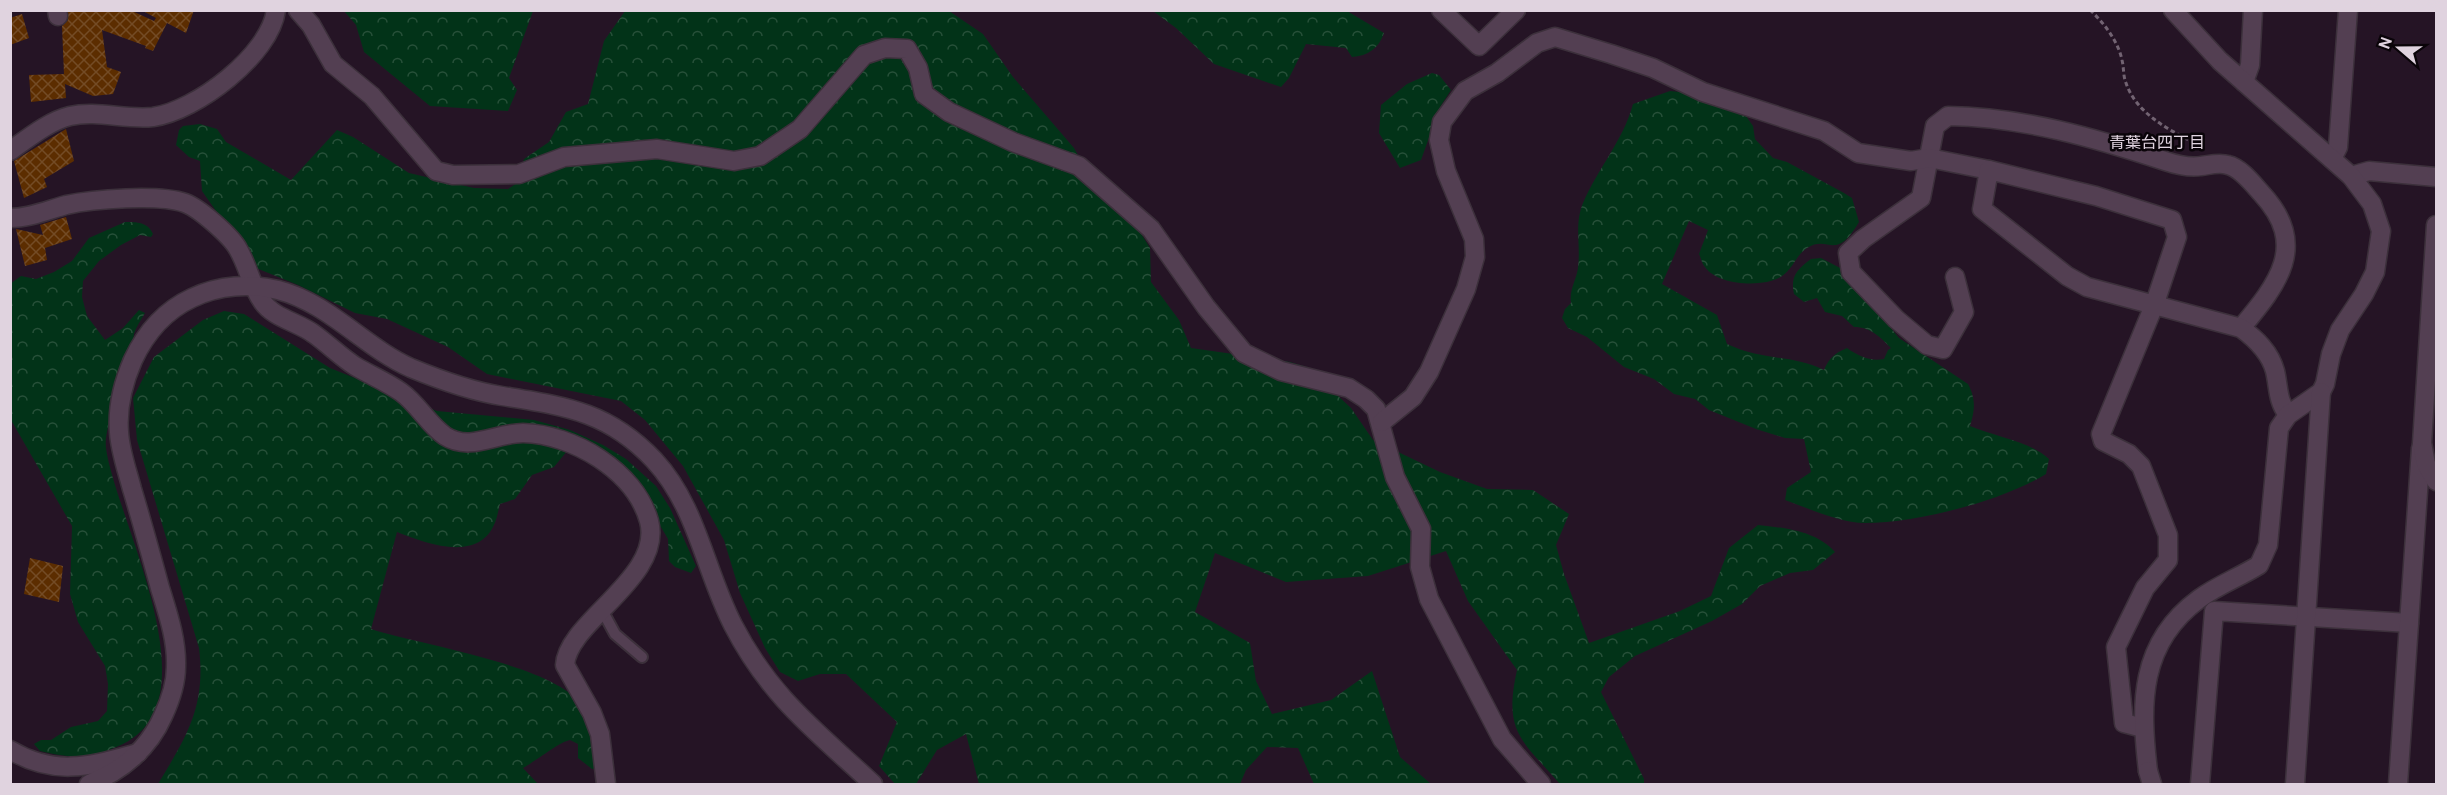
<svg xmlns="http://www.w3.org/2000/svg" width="2447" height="795" font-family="Overpass,'Noto Sans JP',sans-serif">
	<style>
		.forest { fill: url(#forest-crowns) }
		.building { fill: url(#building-cross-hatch) }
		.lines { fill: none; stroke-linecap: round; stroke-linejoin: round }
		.lane-casing { stroke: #3c303b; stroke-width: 14 }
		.street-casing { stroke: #3c303b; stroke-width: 21 }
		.secondary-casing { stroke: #3c303b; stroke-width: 21 }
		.path { stroke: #726372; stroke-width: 3; stroke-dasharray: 4.5 3; stroke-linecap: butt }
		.lane { stroke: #533f52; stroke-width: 10 }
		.street { stroke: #533f52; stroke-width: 18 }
		.secondary { stroke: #533f52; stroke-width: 18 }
		.labels { text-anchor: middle; stroke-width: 5; stroke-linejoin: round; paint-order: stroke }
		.neighbourhood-label { font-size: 16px; fill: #e0d3df; stroke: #0a0409 }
	</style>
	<defs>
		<pattern id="forest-crowns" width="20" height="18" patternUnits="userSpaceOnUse" patternTransform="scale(1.5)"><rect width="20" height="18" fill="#023318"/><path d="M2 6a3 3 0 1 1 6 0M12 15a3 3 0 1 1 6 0" fill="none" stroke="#275039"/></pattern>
		<pattern id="building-cross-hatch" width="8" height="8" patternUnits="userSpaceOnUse" patternTransform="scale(1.5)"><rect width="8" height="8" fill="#5c2d00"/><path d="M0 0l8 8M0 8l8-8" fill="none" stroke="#734b25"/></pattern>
	</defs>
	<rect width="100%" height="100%" fill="#251425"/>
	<g class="forest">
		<path d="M344,11H533L509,78L517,90L508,111L430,106L364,52L356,25Z"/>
		<path d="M625,11H949L983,34L1013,77L1074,148L1098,192L1135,224L1150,248L1151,282L1179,320L1191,348L1290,362L1307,367L1351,408L1373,440L1440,472L1487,489L1533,490L1569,514L1556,545L1564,574L1589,643L1680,611L1711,596L1729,548L1758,525C1786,528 1816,531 1835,552L1813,570L1790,573L1760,586L1742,604L1712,621L1635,656L1609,677L1601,692L1644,779V784H1560C1522,740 1503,733 1517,670L1468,601L1446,551L1368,576L1286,582L1215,553L1195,612L1250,643L1256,681L1272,714L1331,700L1372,671L1400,757L1431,784H1314L1298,748L1267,747L1246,770L1240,784H979L966,734L937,750L916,784H895L879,766L897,722L846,674H820L798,681L780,672L765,648L740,593L724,540L683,466L645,420L621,401L487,374L448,347L387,319L355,313L298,285L256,268L202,191L200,161L189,157L176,145L179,130L183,126L200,124L217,129L226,142L291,180L337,130L353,137L409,173L474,188L508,189L517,183L524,159L549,142L566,112L588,104L604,41Z"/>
		<path d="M1153,11H1347L1384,33C1379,48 1368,56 1352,57L1346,48L1306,44L1289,78L1281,87L1214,64L1176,28Z"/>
		<path d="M1432,73L1439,75L1451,90L1440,107L1421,160L1400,168L1379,133L1381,105L1407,84Z"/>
		<path d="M1670,91C1697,92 1720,110 1746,116L1753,126L1755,139L1773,158L1787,162L1844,193L1852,198L1859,222C1835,263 1829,234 1807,248C1796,255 1793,269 1782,276C1765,288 1718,286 1705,267C1702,264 1701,258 1699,254L1708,230L1689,221L1662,284L1717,315L1727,344C1763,361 1791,354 1824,370C1829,358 1835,353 1847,348C1858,356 1871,362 1884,359L1888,350L1891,348C1880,337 1871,327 1854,327L1842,316L1825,312L1817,298L1804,302L1794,294C1790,277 1797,269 1811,259L1821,258L1842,269L1899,338L1968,384C1976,399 1975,410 1970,426C1996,437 2029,441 2049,459L2046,474C2002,501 1917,523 1865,523C1841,523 1807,508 1785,500L1787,488L1811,472L1804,439L1785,438L1756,429L1709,410L1695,399L1674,394L1654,379L1624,367L1587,337L1568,328L1562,318L1565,309L1571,303C1569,290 1576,281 1578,268C1581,245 1574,225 1583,203C1598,168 1623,141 1633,104Z"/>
		<path d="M125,222C137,222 148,222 153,234L151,237L140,235L121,245L99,261L83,281L82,297L87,316L105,340L123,328L139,310L145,313C141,320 136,327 134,334C133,341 132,349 131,356C125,379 103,428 106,448C115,517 216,699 123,744C91,759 73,759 40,751L34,744L41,740H51L71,727L98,721L107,711L108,684L105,666L78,622L70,594L72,526L11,420L10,284L21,276L36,279L54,272L72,261L89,238Z"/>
		<path d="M224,311L244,314L330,368L437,411L534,420L570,430L603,445L626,459L656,486L670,508L696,566L691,573L675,567L669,561L668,539L651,510L572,445L554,467L532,475L515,499L500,504C498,511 497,520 493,527C475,562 425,543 397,532L371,629C416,644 561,666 582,707C591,725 595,749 601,768L592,769L578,758V744L570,740C559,742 536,761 523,768L538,784H158C187,736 206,706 199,648L137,440L133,398L154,357L203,320Z"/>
	</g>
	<g class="building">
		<path d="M68,10H130L154,21L156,18L141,10H194L186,33L167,23L153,51L145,48L146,46L102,30L107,67L121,72L113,94L93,96L65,84L66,98L31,102L29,75L64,74L62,26L68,20Z"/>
		<path d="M22,14L29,38L10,45V18Z"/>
		<path d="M66,129L74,161L44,179L47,187L24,198L14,161Z"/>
		<path d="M66,217L72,239L45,248L47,260L25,266L16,229L43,235L40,225Z"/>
		<path d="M30,558L63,566L59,602L24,594Z"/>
	</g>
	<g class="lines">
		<defs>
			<path id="lane" d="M602,610L615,634L642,657"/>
			<g id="street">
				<path d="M57,10L58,16"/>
				<path d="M298,10L311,25L333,64L372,96L436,171L453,175L519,174L564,157L657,149L734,161L760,156L800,129L864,55L885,48L907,49L918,68L924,94L949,112L1013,142L1079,166L1151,229L1206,307L1244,353L1281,371L1349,388L1366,399L1376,409L1395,477L1421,529L1420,567L1429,599L1502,739L1541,784"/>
				<path d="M1441,10L1479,46L1516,10"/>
				<path d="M2244,82L2250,65L2253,10"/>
				<path d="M10,151C27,139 49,121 70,116C97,110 125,120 153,117C196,111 270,55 276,10"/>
				<path d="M2332,159L2338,147L2348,10"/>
				<path d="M2351,176L2369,171L2436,177"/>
				<path d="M10,218C30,218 48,210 66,205C93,199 159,194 185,203C199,208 231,236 238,249C248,266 251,285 262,301C273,318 298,322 314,334C328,344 341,357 355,366C370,375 387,382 401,392C418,404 428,424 445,436C470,452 496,433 523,433C573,434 635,471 649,521C664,577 567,622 565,665L592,713L600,734L606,784"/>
				<path d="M1955,277L1964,312L1943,349L1927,345L1896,319L1851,272L1848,253L1863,239L1921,198L1935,126L1948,116C2023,117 2095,138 2165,161C2177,165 2189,168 2201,166C2210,165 2219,162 2228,165C2241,168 2253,184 2262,194C2309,245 2278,284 2241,328"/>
				<path d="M1382,422L1413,397L1429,372L1466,289L1475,257L1474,239L1446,171L1439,140L1442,122L1465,91L1497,73L1537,43L1555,37L1611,54L1653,68L1703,92L1824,131L1858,153L1911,161L1929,158L1989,170"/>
				<path d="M2143,728L2124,723L2116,647L2145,588L2168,560V535L2141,466L2129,454L2103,441L2101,434L2155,303L2177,237L2172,220L2096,196L1989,170L1982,209L2067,276L2087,287L2241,328C2256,339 2270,352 2275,371C2279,388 2277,400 2288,415"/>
				<path d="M10,750C56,777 90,766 138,753"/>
				<path d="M2148,771C2140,704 2139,643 2199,599C2218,585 2240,577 2259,565L2268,545L2279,428L2288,415L2321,392L2325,384L2331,354L2340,330L2364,294L2375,272L2381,231L2372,204L2351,176L2220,61L2173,10"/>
				<path d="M2200,784L2214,611L2409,623"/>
				<path d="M2295,784L2321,392"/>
				<path d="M2398,784L2421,448"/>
			</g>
			<g id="secondary">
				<path d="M2436,225L2422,443L2426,464L2436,481"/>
				<path d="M2148,771L2152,784"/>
				<path d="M89,784C122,771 149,748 163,716C170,701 176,684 176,667C177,640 168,614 160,588C151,555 142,522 132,489C127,470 120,451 119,432C117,407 123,383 133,360C146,332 164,311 192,298C219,285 250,283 278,290C329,303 364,347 411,368C440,380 470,391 502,396C564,406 608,411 654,460C697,506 705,571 733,625C770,697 816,731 873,784"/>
			</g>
		</defs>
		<use href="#lane" class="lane-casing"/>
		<use href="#street" class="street-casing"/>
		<use href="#secondary" class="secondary-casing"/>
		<path class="path" d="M2090,10C2104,23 2118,41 2122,60C2124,68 2123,76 2126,83C2137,116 2175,133 2203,147"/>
		<use href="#lane" class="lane"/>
		<use href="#street" class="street"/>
		<use href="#secondary" class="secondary"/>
	</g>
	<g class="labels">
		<g class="neighbourhood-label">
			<text x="2157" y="148">青葉台四丁目</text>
		</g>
	</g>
	<rect width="2447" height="795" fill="none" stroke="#e0d3df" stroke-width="24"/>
	<g transform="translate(2399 48) rotate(290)" stroke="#0a0409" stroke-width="4.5" paint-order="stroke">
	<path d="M0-4.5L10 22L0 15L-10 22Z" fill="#e0d3df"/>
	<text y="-9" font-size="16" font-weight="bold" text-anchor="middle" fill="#e0d3df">N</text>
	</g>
</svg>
